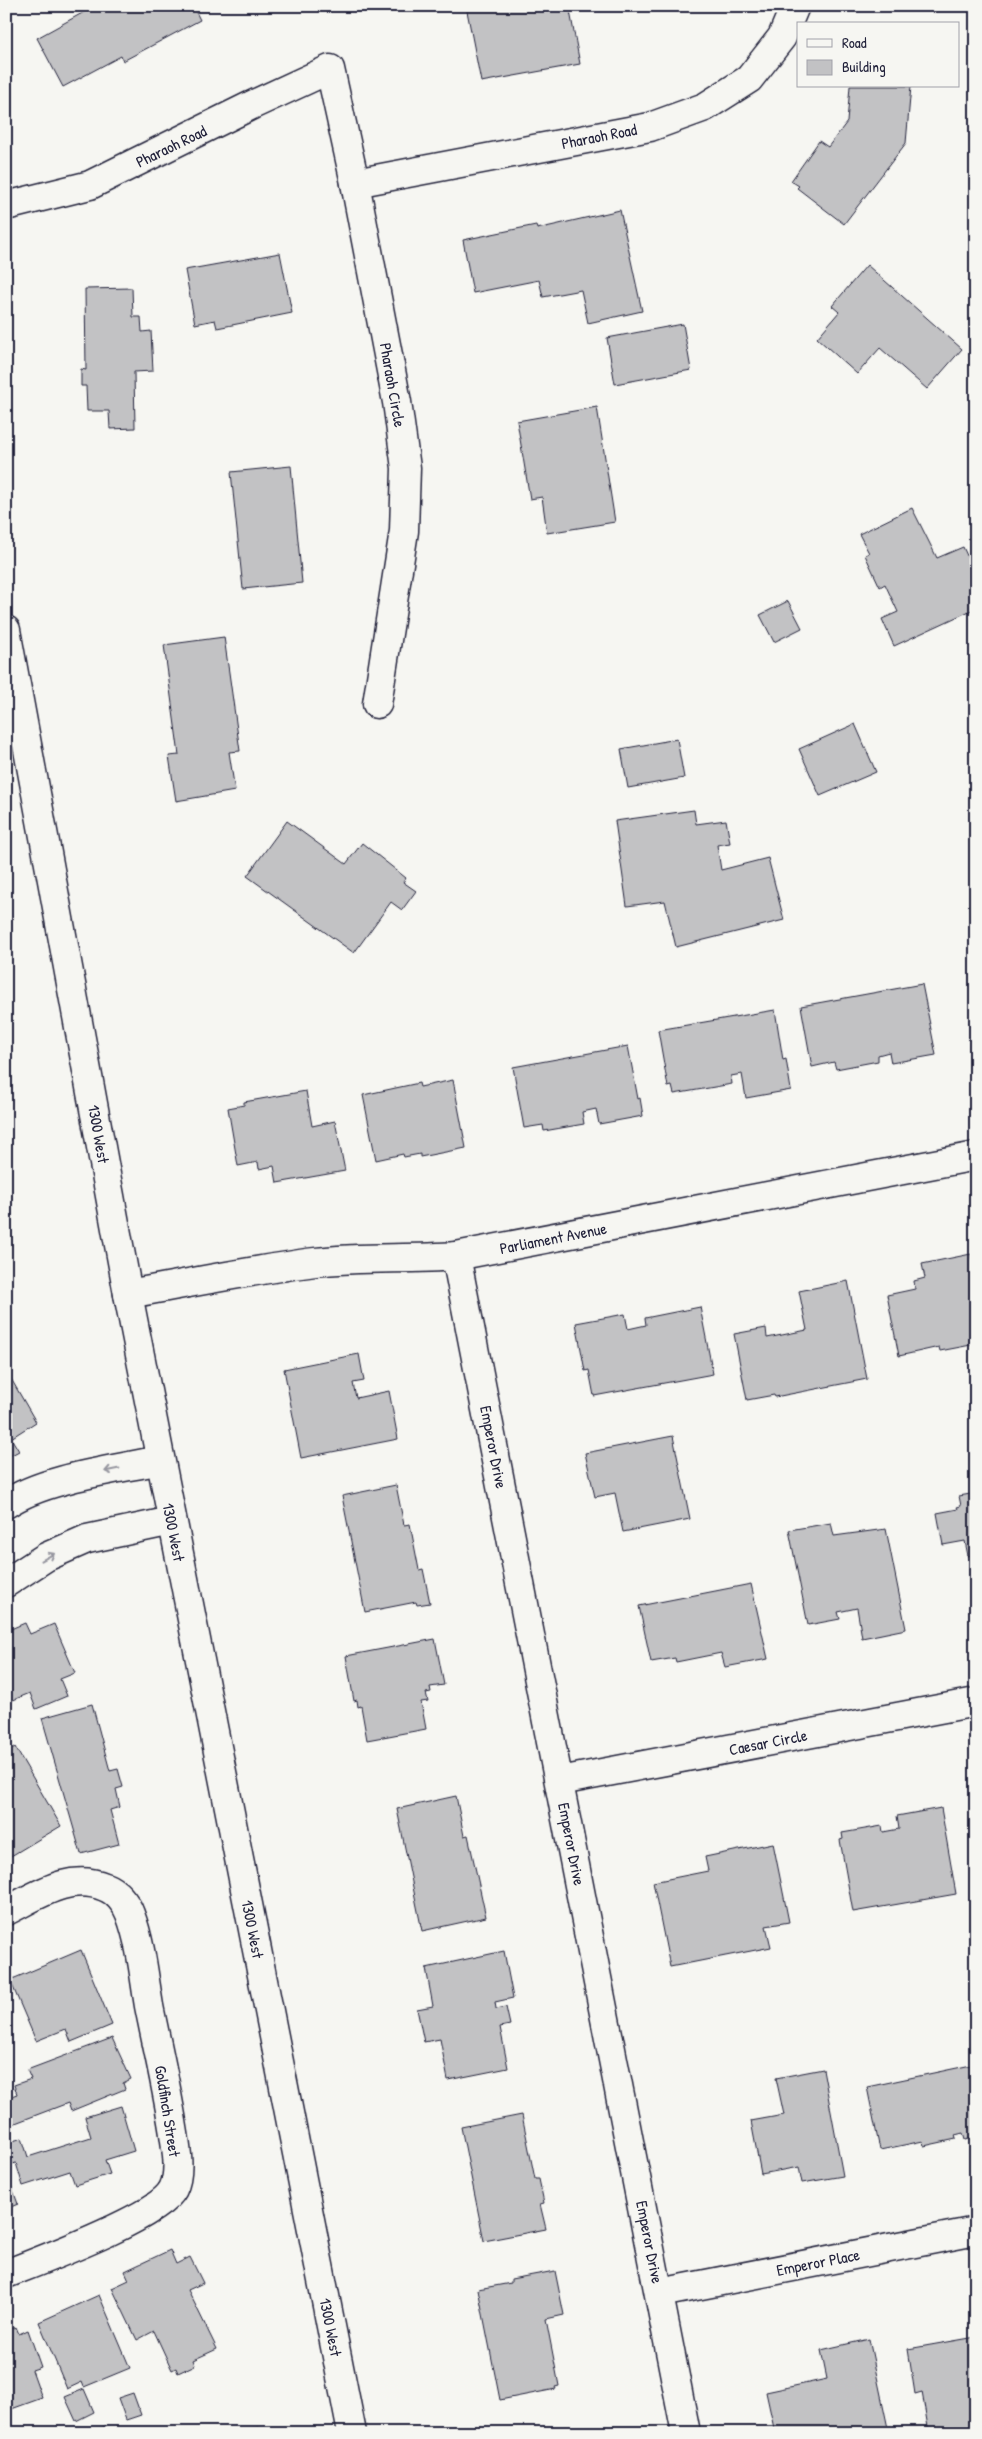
<svg xmlns="http://www.w3.org/2000/svg" width="982" height="2439" font-family="'Patrick Hand',sans-serif">
	<style>
		.building { fill: #c2c2c4; stroke: #22223b }
		.lines { fill: none; stroke-linecap: round; stroke-linejoin: round }
		.minor-casing { stroke: #22223b; stroke-width: 31 }
		.minor { stroke: #f6f6f2; stroke-width: 28 }
		.oneway { stroke: #9797a0 }
		.labels { text-anchor: middle; stroke-width: 4; stroke-linejoin: round; paint-order: stroke }
		.street-label { font-size: 16px; fill: #22223b; stroke: #f6f6f2 }
	</style>
	<rect width="100%" height="100%" fill="#f6f6f2"/>
	<filter id="ink" filterUnits="userSpaceOnUse"><feTurbulence type="fractalNoise" baseFrequency=".02" numOctaves="2"/><feDisplacementMap in="SourceGraphic" scale="10" xChannelSelector="R" yChannelSelector="G"/><feConvolveMatrix kernelMatrix="1 2 1 2 8 2 1 2 1" color-interpolation-filters="sRGB"/></filter>
	<g filter="url(#ink)">
		<g class="building">
			<path d="M95,6H193L200,20L123,61L121,56L63,87L37,38Z"/>
			<path d="M466,6H569L580,64L481,82Z"/>
			<path d="M850,86H911L906,143L844,224L797,188L799,186L791,181L819,141L828,147L847,122Z"/>
			<path d="M620,210L642,311L588,323L581,290L543,297L539,280L473,293L463,240L536,225L537,229Z"/>
			<path d="M280,253L292,313L217,328L215,320L195,324L185,270Z"/>
			<path d="M867,265L962,349L927,389L880,348L857,374L817,338L839,312L832,306Z"/>
			<path d="M132,288L133,317H141L142,332L151,331L153,371L134,372L135,428L110,429L109,411H87L86,386H81V369L86,370L85,289Z"/>
			<path d="M683,324L691,370L615,384L607,338Z"/>
			<path d="M597,407L615,522L547,533L542,497L530,499L517,421Z"/>
			<path d="M291,466L302,583L243,589L231,472Z"/>
			<path d="M912,508L937,558L963,547L976,575V608L894,646L882,619L898,612L885,584L880,587L865,555L869,553L859,534Z"/>
			<path d="M788,601L802,628L774,642L760,615Z"/>
			<path d="M224,637L240,751L229,752L235,791L176,801L169,756L179,755L164,645Z"/>
			<path d="M855,724L876,772L820,796L799,749Z"/>
			<path d="M677,739L684,778L628,788L621,749Z"/>
			<path d="M694,810L696,824L726,820L730,843L717,845L721,870L768,858L784,920L676,947L665,901L627,906L615,821Z"/>
			<path d="M287,821L346,864L362,843L406,878L403,882L416,891L402,910L391,902L354,953L247,876Z"/>
			<path d="M922,984L936,1055L891,1063L889,1052L878,1055V1061L836,1069L834,1062L812,1067L801,1006Z"/>
			<path d="M775,1010L783,1060L786,1059L791,1090L746,1098L742,1074L731,1076L732,1084L674,1094L672,1086L668,1087L658,1030Z"/>
			<path d="M628,1046L638,1099L640,1098L643,1116L599,1124L596,1109L582,1112L584,1124L544,1131L543,1125L524,1128L513,1067Z"/>
			<path d="M453,1080L466,1148L420,1157V1154L404,1157L403,1154L376,1160L363,1095L419,1083L420,1087Z"/>
			<path d="M306,1091L312,1126L335,1121L345,1171L277,1183L274,1166L259,1169L258,1162L238,1166L228,1108L244,1105V1102Z"/>
			<path d="M971,1254L976,1279V1344L940,1351L939,1347L899,1356L887,1295L915,1289L914,1281L925,1278L922,1264Z"/>
			<path d="M848,1281L867,1379L775,1397L774,1395L747,1400L734,1334L766,1328L767,1338L807,1330L799,1291Z"/>
			<path d="M700,1307L713,1374L594,1396L589,1370L585,1371L576,1323L625,1314L628,1329L646,1325L645,1318Z"/>
			<path d="M359,1354L364,1381L353,1383L356,1398L389,1391L398,1439L301,1458L284,1369Z"/>
			<path d="M10,1377L36,1422L11,1438L19,1451L6,1458V1380Z"/>
			<path d="M673,1436L690,1519L623,1532L615,1493L595,1497L585,1453Z"/>
			<path d="M396,1485L404,1525L410,1524L419,1570L423,1569L430,1603L417,1605L416,1602L365,1612L342,1496Z"/>
			<path d="M976,1493V1554L968,1556L965,1541L943,1545L937,1513L958,1509L957,1507L961,1506L959,1496Z"/>
			<path d="M831,1523L834,1536L886,1529L906,1629L862,1638L857,1608L838,1612L840,1619L808,1625L789,1530Z"/>
			<path d="M751,1584L768,1659L725,1667L721,1653L676,1662L675,1658L651,1662L639,1606Z"/>
			<path d="M25,1623L30,1634L54,1624L75,1673L60,1679L67,1696L36,1709L30,1693L6,1703V1631Z"/>
			<path d="M435,1639L444,1685L430,1687L431,1692L426,1693L428,1701L421,1702L426,1729L367,1740L361,1706L358,1707L357,1700L354,1701L346,1656Z"/>
			<path d="M92,1704L110,1771L118,1769L123,1787L116,1789L120,1807L110,1810L119,1844L81,1854L42,1718Z"/>
			<path d="M15,1747L61,1826L6,1859V1752Z"/>
			<path d="M456,1796L464,1836L468,1835L486,1917L422,1931L397,1809Z"/>
			<path d="M941,1808L956,1894L853,1912L840,1840L843,1839L842,1833L882,1826L883,1832L899,1829L897,1816Z"/>
			<path d="M773,1843L789,1922L766,1926L771,1947L670,1967L653,1882L708,1871L705,1857Z"/>
			<path d="M976,1908V1931H975L970,1910Z"/>
			<path d="M81,1950L112,2025L71,2042L66,2029L36,2041L10,1980Z"/>
			<path d="M504,1951L513,1998L495,2002L496,2009L506,2007L510,2025L500,2027L508,2068L448,2080L440,2039L424,2042L417,2009L433,2006L426,1968Z"/>
			<path d="M112,2038L131,2079L123,2083L125,2089L71,2111L68,2103L10,2125L6,2114V2098L17,2094L14,2085L31,2079L27,2070Z"/>
			<path d="M976,2064V2137L965,2140L963,2133L955,2135L956,2139L924,2146L923,2141L880,2150L867,2087Z"/>
			<path d="M823,2069L843,2176L802,2183L799,2167L761,2174L751,2121L784,2115L776,2078Z"/>
			<path d="M121,2106L134,2151L105,2160L110,2174L75,2185L70,2171L23,2186L16,2163L13,2164L7,2143L22,2138L28,2157L91,2137L85,2117Z"/>
			<path d="M522,2115L535,2179H539L544,2203L540,2204L546,2229L484,2241L461,2127Z"/>
			<path d="M6,2171L18,2204L6,2209Z"/>
			<path d="M170,2250L176,2264L190,2257L203,2283L188,2290L217,2349L193,2360L195,2365L178,2373L176,2368L172,2370L154,2331L137,2340L112,2288L129,2280L125,2271Z"/>
			<path d="M555,2271L564,2315L546,2319L559,2386L555,2387L556,2389L500,2400L478,2289L511,2283V2279Z"/>
			<path d="M99,2295L130,2368L84,2387L82,2382L67,2389L39,2322Z"/>
			<path d="M16,2327L19,2334L28,2330L41,2367L32,2370L42,2398L6,2411V2330Z"/>
			<path d="M976,2337V2433H929L922,2392L915,2394L908,2349Z"/>
			<path d="M869,2339L889,2433H775L766,2392L827,2379L821,2350Z"/>
			<path d="M84,2389L94,2412L76,2421L65,2397Z"/>
			<path d="M133,2393L141,2415L126,2420L118,2398Z"/>
			<path d="M105,2426L108,2433H88Z"/>
			<path d="M590,2426L591,2433H553Z"/>
			<path d="M259,2427L260,2433H228Z"/>
		</g>
		<g class="lines">
			<defs>
				<g id="minor">
					<path d="M355,183L650,127L705,107L749,79L782,37L795,6"/>
					<path d="M6,206L90,185L252,105L330,69L355,183L397,402L406,468L404,531L377,704"/>
					<path d="M6,630L128,1294L352,2433"/>
					<path d="M456,1256L686,2433"/>
					<path d="M128,1294C190,1283 253,1270 315,1262C362,1256 409,1260 456,1256L976,1156"/>
					<path d="M6,1504C44,1478 114,1470 160,1460"/>
					<path d="M6,1583L46,1557L87,1539L172,1521"/>
					<path d="M560,1781L976,1702"/>
					<path d="M6,1911C37,1896 69,1872 105,1887C116,1891 126,1903 130,1914C141,1943 144,1976 149,2006C159,2056 171,2105 177,2155C178,2166 178,2179 173,2189C159,2217 39,2261 6,2274"/>
					<path d="M660,2293L976,2231"/>
				</g>
			</defs>
			<use href="#minor" class="minor-casing"/>
			<use href="#minor" class="minor"/>
		</g>
		<defs><path id="oneway-shaft" d="M-6 0H5M1.5-3L5.5 0L1.5 3" fill="none" stroke-width="1.6" stroke-linecap="round" stroke-linejoin="round" transform="scale(1.25)"/></defs>
		<g class="oneway">
			<use href="#oneway-shaft" transform="translate(112 1470) rotate(168)"/>
			<use href="#oneway-shaft" transform="translate(48 1557) rotate(-29)"/>
		</g>
	</g>
	<g class="labels">
		<g class="street-label">
			<text transform="translate(599 136) rotate(-11)" y="6">Pharaoh Road</text>
			<text transform="translate(171 146) rotate(-26)" y="6">Pharaoh Road</text>
			<text transform="translate(393 385) rotate(80)" y="6">Pharaoh Circle</text>
			<text transform="translate(99 1134) rotate(80)" y="6">1300 West</text>
			<text transform="translate(553 1238) rotate(-11)" y="6">Parliament Avenue</text>
			<text transform="translate(494 1447) rotate(79)" y="6">Emperor Drive</text>
			<text transform="translate(174 1532) rotate(79)" y="6">1300 West</text>
			<text transform="translate(768 1742) rotate(-11)" y="6">Caesar Circle</text>
			<text transform="translate(572 1844) rotate(79)" y="6">Emperor Drive</text>
			<text transform="translate(253 1929) rotate(79)" y="6">1300 West</text>
			<text transform="translate(168 2111) rotate(81)" y="6">Goldfinch Street</text>
			<text transform="translate(650 2242) rotate(79)" y="6">Emperor Drive</text>
			<text transform="translate(818 2262) rotate(-11)" y="6">Emperor Place</text>
			<text transform="translate(331 2327) rotate(79)" y="6">1300 West</text>
		</g>
	</g>
	<rect width="982" height="2439" fill="none" stroke="#f6f6f2" stroke-width="25"/>
	<rect x="12" y="12" width="957" height="2414" fill="none" stroke="#22223b" stroke-width="2" filter="url(#ink)"/>
	<rect x="797" y="22" width="162" height="65" fill="#f6f6f2" stroke="#a1a1a9"/>
	<rect x="807" y="39" width="25" height="8" fill="#f6f6f2" stroke="#a1a1a9"/>
	<text x="842" y="48" font-size="15" fill="#22223b">Road</text>
	<rect x="807" y="60" width="25" height="15" fill="#c2c2c4" stroke="#a1a1a9"/>
	<text x="842" y="72" font-size="15" fill="#22223b">Building</text>
</svg>
